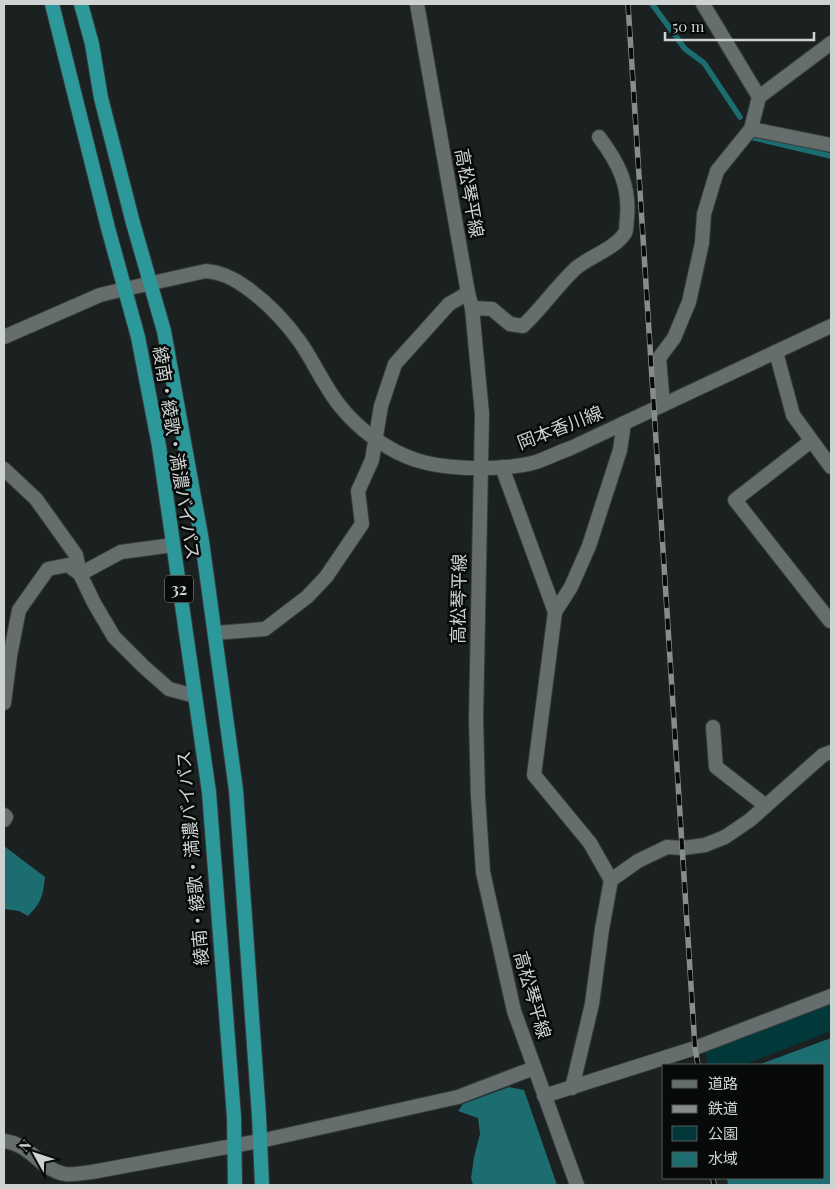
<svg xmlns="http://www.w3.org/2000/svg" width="835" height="1189" font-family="'Playfair Display','Noto Sans JP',serif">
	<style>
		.green { fill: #03383a }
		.water { fill: #1c6d6f }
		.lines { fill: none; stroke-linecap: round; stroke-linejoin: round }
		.stream { stroke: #1c6d6f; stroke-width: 5.5 }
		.minor-casing { stroke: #363b3b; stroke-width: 16 }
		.secondary-casing { stroke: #363b3b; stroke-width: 16 }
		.trunk-casing { stroke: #363b3b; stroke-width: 16 }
		.minor { stroke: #656d6d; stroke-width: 14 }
		.secondary { stroke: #656d6d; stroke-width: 14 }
		.trunk { stroke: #2c989a; stroke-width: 14 }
		.rail-casing { stroke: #878c8c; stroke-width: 5.5 }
		.rail { stroke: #080a0a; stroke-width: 4; stroke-dasharray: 11; stroke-linecap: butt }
		.labels { text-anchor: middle; stroke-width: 5; stroke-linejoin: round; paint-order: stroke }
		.shield { fill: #080a0a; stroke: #939696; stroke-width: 1 }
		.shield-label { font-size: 16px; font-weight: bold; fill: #ced2d2 }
		.street-label { font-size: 18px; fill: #ced2d2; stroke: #080a0a }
	</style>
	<rect width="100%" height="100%" fill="#1b2121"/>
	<path class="green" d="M831,1004V1031L743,1065H708L705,1050Z"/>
	<g class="water">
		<path d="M4,846L45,877C43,895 42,902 28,916L19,911L4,909Z"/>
		<path d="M831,1038V1185H728L727,1178H824V1065H758Z"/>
		<path d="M509,1087L524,1090L557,1185H473L471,1178L474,1157L480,1134L478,1118L458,1111L463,1104Z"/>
	</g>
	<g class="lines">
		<g class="stream">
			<path d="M652,4L685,49L704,63L740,117"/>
			<path d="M750,137L831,156"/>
		</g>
		<defs>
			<g id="minor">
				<path d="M759,97L831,43"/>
				<path d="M751,129L831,145"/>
				<path d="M472,308L492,309L510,324L523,326C542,308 556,287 575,269C588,257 615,249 625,233C627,230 626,223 627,218C630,185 618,162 599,137"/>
				<path d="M4,337L100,295L125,289"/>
				<path d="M776,352L793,415L831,467"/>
				<path d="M663,405L659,358L674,338L689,302L702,243L704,214L717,171L751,129L759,97L703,4"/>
				<path d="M811,441L735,500L830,621L831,620"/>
				<path d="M502,467L555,612"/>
				<path d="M4,469L36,499L76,555L80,574L94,603L114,637L143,666L169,689L195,696"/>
				<path d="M215,633L265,629L307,597L326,577L362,524L358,491L372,460L381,406L395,364L449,304L468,293"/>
				<path d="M4,703L10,656L19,610L48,569L68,565L80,574L121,552L173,545"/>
				<path d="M713,727L716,767L766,806"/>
				<path d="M4,815L6,817L4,820"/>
				<path d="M611,880L638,861L667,847L683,848L705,845L725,837L750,820L823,755L831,752"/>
				<path d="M572,1088L592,1004L602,929L611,880L590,843L534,775L555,612L571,587L589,546L620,450L624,423"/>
				<path d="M544,1096L695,1048L831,996"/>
				<path d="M4,1141C31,1144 39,1169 65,1174C73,1175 83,1173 92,1172L260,1141L458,1097L534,1068"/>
			</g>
			<g id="secondary">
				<path d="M417,4L468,293L472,308L482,414L476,719L478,796L483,872L514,1011L577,1185"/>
				<path d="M125,289L206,271C221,272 235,279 247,288C268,303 285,321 300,342C314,362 324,386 340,406C358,429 388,451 416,460C447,470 504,471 536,462C548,458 559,452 571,448L831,326"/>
			</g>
			<g id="trunk">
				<path d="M52,4L108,228L138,337L159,446L209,792L234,1117L235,1185"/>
				<path d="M81,4L92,44L101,98L133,223L164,331L202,541L236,790L259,1116L262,1185"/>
			</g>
		</defs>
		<use href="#minor" class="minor-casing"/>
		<use href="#secondary" class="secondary-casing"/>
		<use href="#trunk" class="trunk-casing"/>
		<use href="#minor" class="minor"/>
		<use href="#secondary" class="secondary"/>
		<use href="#trunk" class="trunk"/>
		<defs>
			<g id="rail">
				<path d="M628,4L695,1048L698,1065"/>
				<path d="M713,1178L714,1185"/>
			</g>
		</defs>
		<use href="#rail" class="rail-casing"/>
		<use href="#rail" class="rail"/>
	</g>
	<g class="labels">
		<rect class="shield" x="165" y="575.5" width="28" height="27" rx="4"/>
		<g class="shield-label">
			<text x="179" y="595">32</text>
		</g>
		<g class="street-label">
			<text transform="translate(469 193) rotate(80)" y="6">高松琴平線</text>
			<text transform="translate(560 428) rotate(-21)" y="6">岡本香川線</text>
			<text transform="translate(176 453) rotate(81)" y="6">綾南・綾歌・満濃バイパス</text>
			<text transform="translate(459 599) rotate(-89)" y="6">高松琴平線</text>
			<text transform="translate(193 858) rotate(-95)" y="6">綾南・綾歌・満濃バイパス</text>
			<text transform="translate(532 995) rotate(74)" y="6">高松琴平線</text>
		</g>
	</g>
	<rect width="835" height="1189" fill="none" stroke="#ced2d2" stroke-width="10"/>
	<rect x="662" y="1064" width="162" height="115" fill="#080a0a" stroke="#575a5a"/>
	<rect x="672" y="1080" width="25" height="8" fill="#656d6d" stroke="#575a5a"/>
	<text x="708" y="1089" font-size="15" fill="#ced2d2">道路</text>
	<rect x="672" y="1105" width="25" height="8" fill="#878c8c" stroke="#575a5a"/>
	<text x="708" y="1114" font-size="15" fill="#ced2d2">鉄道</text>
	<rect x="672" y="1126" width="25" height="15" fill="#03383a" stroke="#575a5a"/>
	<text x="708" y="1139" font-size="15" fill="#ced2d2">公園</text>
	<rect x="672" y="1152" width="25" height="15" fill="#1c6d6f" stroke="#575a5a"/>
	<text x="708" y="1164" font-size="15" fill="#ced2d2">水域</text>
	<g transform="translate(35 1154) rotate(310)" stroke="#080a0a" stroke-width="4" paint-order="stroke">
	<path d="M0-4L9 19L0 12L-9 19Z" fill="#ced2d2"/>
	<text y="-8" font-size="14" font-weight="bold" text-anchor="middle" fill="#ced2d2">N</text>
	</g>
	<path d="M665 32v8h149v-8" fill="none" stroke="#ced2d2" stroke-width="2.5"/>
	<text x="672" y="32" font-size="15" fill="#ced2d2" stroke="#080a0a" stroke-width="4" paint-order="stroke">50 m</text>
</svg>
